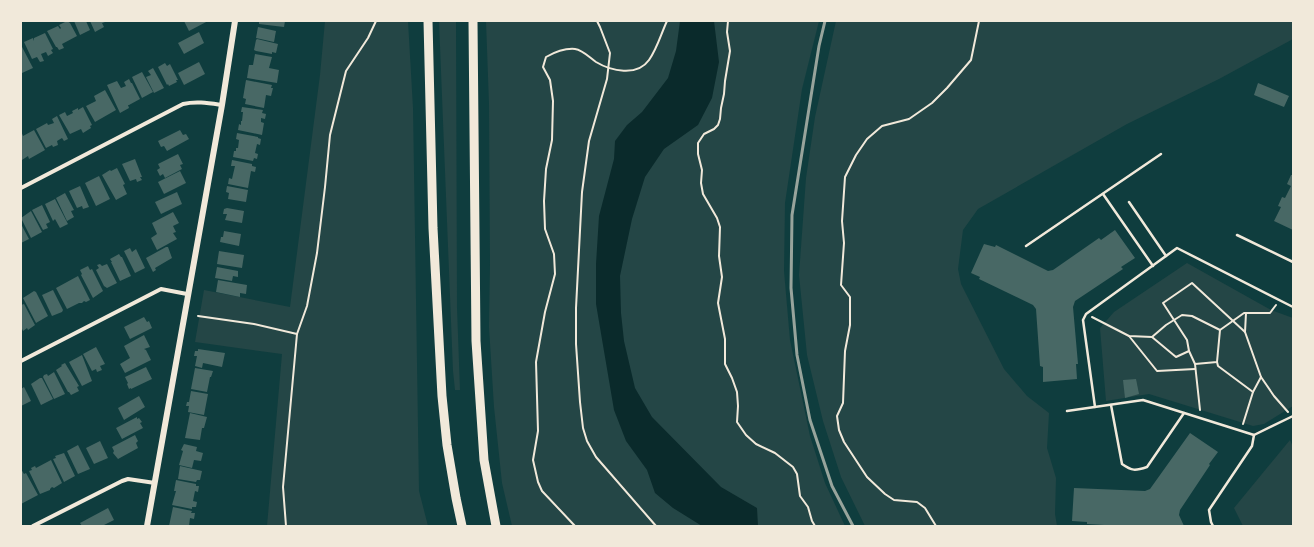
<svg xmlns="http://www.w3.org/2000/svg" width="1314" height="547" font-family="Quicksand,sans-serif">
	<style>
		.green { fill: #244646 }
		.water { fill: #0a2a2b }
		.building { fill: #486865 }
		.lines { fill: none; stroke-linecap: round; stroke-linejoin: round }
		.path { stroke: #f1e9da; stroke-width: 2 }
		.service { stroke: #f1e9da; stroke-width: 2.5 }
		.minor { stroke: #f1e9da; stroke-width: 4 }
		.tertiary { stroke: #f1e9da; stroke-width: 6 }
		.motorway { stroke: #f1e9da; stroke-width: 9 }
		.rail { stroke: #97a49c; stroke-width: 3 }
	</style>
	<rect width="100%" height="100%" fill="#0f3d3e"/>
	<g class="green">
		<path d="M325,21H408L413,108L419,491L428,526H267L282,354L195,342L204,290L290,307L320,75Z"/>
		<path d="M439,21H456L457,308L460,390H455L453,371Z"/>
		<path d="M486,21H819L802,89L785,203L784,271L790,340L810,436L825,483L845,526H512L502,483L494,407L489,327L490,264L489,104Z"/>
		<path d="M836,21H1293V39L1219,79L1127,124L978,209L963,230L958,269L961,284L1004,369L1027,396L1049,413L1047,448L1056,478L1055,514L1057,526H865L841,477L823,421L807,355L799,275L806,178L815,117Z"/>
		<path d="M1187,263L1271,310L1293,318V406L1264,424L1253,426L1149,394L1106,401L1100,328L1114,312Z"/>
		<path d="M1290,440L1293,447V526H1243L1234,508Z"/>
	</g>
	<path class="water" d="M680,21H714L719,62L712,98L698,125L664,149L645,177L632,219L620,276L621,313L624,341L635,388L652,417L721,487L757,508L758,526H702L673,508L655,493L647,470L626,441L614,410L596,304V264L599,216L614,159L615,141L627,125L642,112L668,78L676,51Z"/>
	<g class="building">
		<path d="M67,21L70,23L77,36L62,44L64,48L59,50L57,47H56L47,31L58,26L60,29L61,28L59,25Z"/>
		<path d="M74,21H86L90,30L80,35Z"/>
		<path d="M90,21H105V22L102,23L104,27L95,32Z"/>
		<path d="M184,21H208L189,31Z"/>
		<path d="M259,21H285L284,27L259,24Z"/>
		<path d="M258,27L276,31L274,42L256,38Z"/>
		<path d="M199,32L204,43L184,54L178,43Z"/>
		<path d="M45,33L53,49L51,50L53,53L48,56L46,52L41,54L44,61L40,62L37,57L32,59L24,42L33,38L34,41V38Z"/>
		<path d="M257,39L278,44L276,53L272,52V54L256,51L254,50L256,40Z"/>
		<path d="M21,45L33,68L22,73L21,72Z"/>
		<path d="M255,54L272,57L269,68L279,70L277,83L247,78L249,65H253Z"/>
		<path d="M199,62L205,74L184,85L178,73Z"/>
		<path d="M165,63L167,66L170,64L178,80H176L177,82L169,86L168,84L167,85L158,67Z"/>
		<path d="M153,68L164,88L154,93L146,77L151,75L148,71Z"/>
		<path d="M142,72L153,92L142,98L132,77Z"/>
		<path d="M129,79L131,83H132L140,99L129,105H128L129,108L120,113L107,85L117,81L121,88L126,86L124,82Z"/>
		<path d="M246,80L272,85L271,88H273L271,96L266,95L264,108L245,104L246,99L243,98Z"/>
		<path d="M1258,83L1289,96L1284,107L1254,95Z"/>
		<path d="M105,90L116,110L95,122L86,106L96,101L94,96Z"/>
		<path d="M83,107L92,125L90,126L91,128L83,133L81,129L70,134L59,115L65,112L67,116L73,113L72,111L78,108V110Z"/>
		<path d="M242,107L263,110L262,113L266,114L265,119L261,118V122L264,123L262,135L238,130L239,124L241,125V121H242L243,112H241Z"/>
		<path d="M57,116L68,139L64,141L62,138L57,141L58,145L53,147L52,145L46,148L36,129L47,123L48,125L54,123L52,119Z"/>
		<path d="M34,130L45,150L29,159L28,156L22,160L21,131L23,136Z"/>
		<path d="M180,130L183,135L186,134L189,139L167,151L164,146L161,147L158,141Z"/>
		<path d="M237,133L258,137V138L261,139L260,145L257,144L255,153L258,154L257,159L254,158L253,161L233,157L234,151H236V148H238L239,140L236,139Z"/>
		<path d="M178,154L183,164L180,165L182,169L165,178L163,174L160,176L157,170L160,168L158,164Z"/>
		<path d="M135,159L142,177H140L142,180L137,182L136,179L130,181L122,164Z"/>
		<path d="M232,160L252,164V166L256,167L255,172L251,171L248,188L228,184L229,178L232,179L235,166H231Z"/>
		<path d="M117,168L125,184L123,185L127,194L116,200L102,175L110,170L111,171Z"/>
		<path d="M180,171L186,183L164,194L158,182Z"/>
		<path d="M1291,175H1293V230L1274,221L1281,207L1278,206L1282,197L1285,198L1291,186L1287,184Z"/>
		<path d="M99,176L110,199L96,206L85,183Z"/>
		<path d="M80,186L89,207L83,209L82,206L77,208L69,191Z"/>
		<path d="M227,186L248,190L246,202L228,199L229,193L226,192Z"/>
		<path d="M177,192L182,204L161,214L155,202Z"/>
		<path d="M65,193L74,210L71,211L74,217L67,221L56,198Z"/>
		<path d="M55,199L68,224L60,228L55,219L53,221L45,204Z"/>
		<path d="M42,205L50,222L46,224L48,228L43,230L32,210Z"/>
		<path d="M227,208L244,211L242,223L225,220L227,214H223L224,209Z"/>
		<path d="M31,211L42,232L31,238L21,218Z"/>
		<path d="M173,212L179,223L173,226L176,232L173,233L177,239L157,250L151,238L157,234L152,223Z"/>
		<path d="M21,224L29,239L21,243Z"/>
		<path d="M1115,230L1135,258L1121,267L1123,269L1075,301L1073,307L1078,364H1076L1077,379L1043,382V367L1040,366L1036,309L1033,305L979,279L980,277L971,273L984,244L995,247L996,245L1048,271L1053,270L1099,238L1101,240Z"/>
		<path d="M224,231L241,234L239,246L220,242L221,237H223Z"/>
		<path d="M166,247H168L172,258L155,268L156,270L153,272L146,258Z"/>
		<path d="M130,248L132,252L136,249L145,268L135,273L124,251Z"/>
		<path d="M219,251L244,255L242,268L217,264Z"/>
		<path d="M119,254L121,257H122L131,276L120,281L111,262H112L110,259Z"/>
		<path d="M100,264L102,266L107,264L117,283L107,288L104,286L96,270L99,268L97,265Z"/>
		<path d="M88,266L90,270L92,269L103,291L93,298L81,275L82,274L80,270Z"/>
		<path d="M217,267L238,271V277L233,276L232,281L215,278Z"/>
		<path d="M78,276L90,300L86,302L84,301L82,303H79L67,309L56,288Z"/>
		<path d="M218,280L247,285L246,294L240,293V297L216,292Z"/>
		<path d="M53,290L63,310L62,312L52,316L42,295Z"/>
		<path d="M34,291L36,292L48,316L36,323L23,298Z"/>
		<path d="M24,304L35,325L28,330L27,328L23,331L21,327V305Z"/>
		<path d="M144,317L147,322L149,321L152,328L130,339L124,327Z"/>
		<path d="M144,335L150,347L144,349L146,350L151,360L125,373L120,364L130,358L124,346Z"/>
		<path d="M96,347L105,364L100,366L102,370L97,372L96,369L92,371L83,354Z"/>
		<path d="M198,349L225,353L222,367L203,363L202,368L195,366L197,356H194L195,351H198Z"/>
		<path d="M82,355L92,381L82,386L69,362Z"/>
		<path d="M65,363L79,386L77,387L79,391L71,395L69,392H68L56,370L62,366L61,365Z"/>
		<path d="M146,367L152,379L131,389V388L129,389L127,384L128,383L125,377Z"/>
		<path d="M195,368L213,371L211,377H210L207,392L191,389Z"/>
		<path d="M54,372L65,394L54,399L43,377L44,375L47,374L48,376Z"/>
		<path d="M40,378H42L53,399L41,405L31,384Z"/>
		<path d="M1136,379L1139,394L1125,398L1123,380Z"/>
		<path d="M24,387L31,401L21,406V389Z"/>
		<path d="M191,391L208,394L204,415L188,412L189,406H186L187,402H189Z"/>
		<path d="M139,396L145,407L124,420L118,408Z"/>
		<path d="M190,413L207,417L204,428H202L200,440L185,438Z"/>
		<path d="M137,417V419L139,418L142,422L140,423L143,428L122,439L116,428Z"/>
		<path d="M1190,433L1218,452L1209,464L1210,465L1180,510L1179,515L1184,526H1121L1087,524V522L1072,521L1074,488L1145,491L1150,489Z"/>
		<path d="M135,435L138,441L136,443L138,448L118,459L113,453L114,451L112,447Z"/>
		<path d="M100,441L108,458L94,464L86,448Z"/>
		<path d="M184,444L197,447L196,451L203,453L201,461L194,460L192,468L179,465L183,451L181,450Z"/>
		<path d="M78,445L90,469L78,474L67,451Z"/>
		<path d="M64,453L75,476L64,482L53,459L56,458L55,456Z"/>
		<path d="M51,460L62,483L54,488L52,487L50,489V490L40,494L29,471L32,470L31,468L35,466L36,468Z"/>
		<path d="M180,466L202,471L200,480H197L196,482L178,479Z"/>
		<path d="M21,469L24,474L26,473L38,495L21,504Z"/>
		<path d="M176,480L196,484V486H199L198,492L195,491L193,501L197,502L196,507H192V509L172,505L176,491H174Z"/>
		<path d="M173,507L192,511L191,513H195L194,519L190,518L189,526H169Z"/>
		<path d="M108,508L114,520L102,526H82L80,523Z"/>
	</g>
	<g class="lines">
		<g class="path">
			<path d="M597,21L600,27L610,53L607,79L589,141L582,192L576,308V344L580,402L583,428L587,441L596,457L656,526"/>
			<path d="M728,21L727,32L730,51L725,81L724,94L721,108L720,119L718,125L714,129L704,134L698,143V154L702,170L701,183L703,194L717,218L720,227L719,256L722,277L718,303L725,339V364L732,378L737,392L738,406L737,422L746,435L756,444L775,453L793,467L797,474L800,496L808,507L812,521L815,526"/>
			<path d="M1246,313L1245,332L1261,377L1274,396L1288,412"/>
			<path d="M198,316L254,324L297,334"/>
			<path d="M1092,317L1129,336L1152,337L1166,325L1182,315L1192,316L1220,330L1244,313H1270L1276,305"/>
			<path d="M1129,336L1157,371L1195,369"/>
			<path d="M1152,337L1176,357L1189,351L1195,364L1217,362L1220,330"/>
			<path d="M1189,351L1187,340L1163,303L1192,283L1245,332"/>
			<path d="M1217,362L1218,366L1253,392"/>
			<path d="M1195,364L1200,410"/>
			<path d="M1243,424L1253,392L1261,377"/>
			<path d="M286,526L283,487L297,334L307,306L317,253L325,187L330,135L346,71L368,38L376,21"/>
			<path d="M575,526L542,491L538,482L533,460L538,431L536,362L545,312L555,274L554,254L545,229L544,201L546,169L552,140L553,101L550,80L543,67L546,57C555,52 564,48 575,49C583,50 590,58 596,62C611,71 637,77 649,60C657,49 661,34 667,21"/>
			<path d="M936,526L925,508L917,502L894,500L885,494L867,477L844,442L839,430L837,416L843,403L845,351L850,325V297L841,285L844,243L842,221L845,177L856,155L867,139L882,126L909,119L932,103L947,88L971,60L979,21"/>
		</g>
		<g class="service">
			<path d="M1103,194L1153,266"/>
			<path d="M1129,202L1166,256"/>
			<path d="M1237,235L1293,262"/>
			<path d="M1026,246L1161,154"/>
			<path d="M1111,405L1122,464C1132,471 1135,471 1147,467L1184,413"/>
			<path d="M1095,407L1083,320L1086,314L1177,248L1293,307"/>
			<path d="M1067,411L1143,400L1254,435L1293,416"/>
			<path d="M1213,526L1211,522L1209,510L1252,446L1254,435"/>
		</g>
		<g class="minor">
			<path d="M21,188L183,104C196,101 208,103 222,105"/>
			<path d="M21,361L161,289L187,294"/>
			<path d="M33,526L122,481L128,479L155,483"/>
		</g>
		<path class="tertiary" d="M147,526L222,105L235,21"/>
		<g class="motorway">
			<path d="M428,21L433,228L442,396L447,445L456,498L462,526"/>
			<path d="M473,21L476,341L484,460L496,526"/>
		</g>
		<path class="rail" d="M825,21L819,46L792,215L791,288L797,355L810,420L832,486L853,526"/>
	</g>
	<rect width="1314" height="547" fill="none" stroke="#f1e9da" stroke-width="44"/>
</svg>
